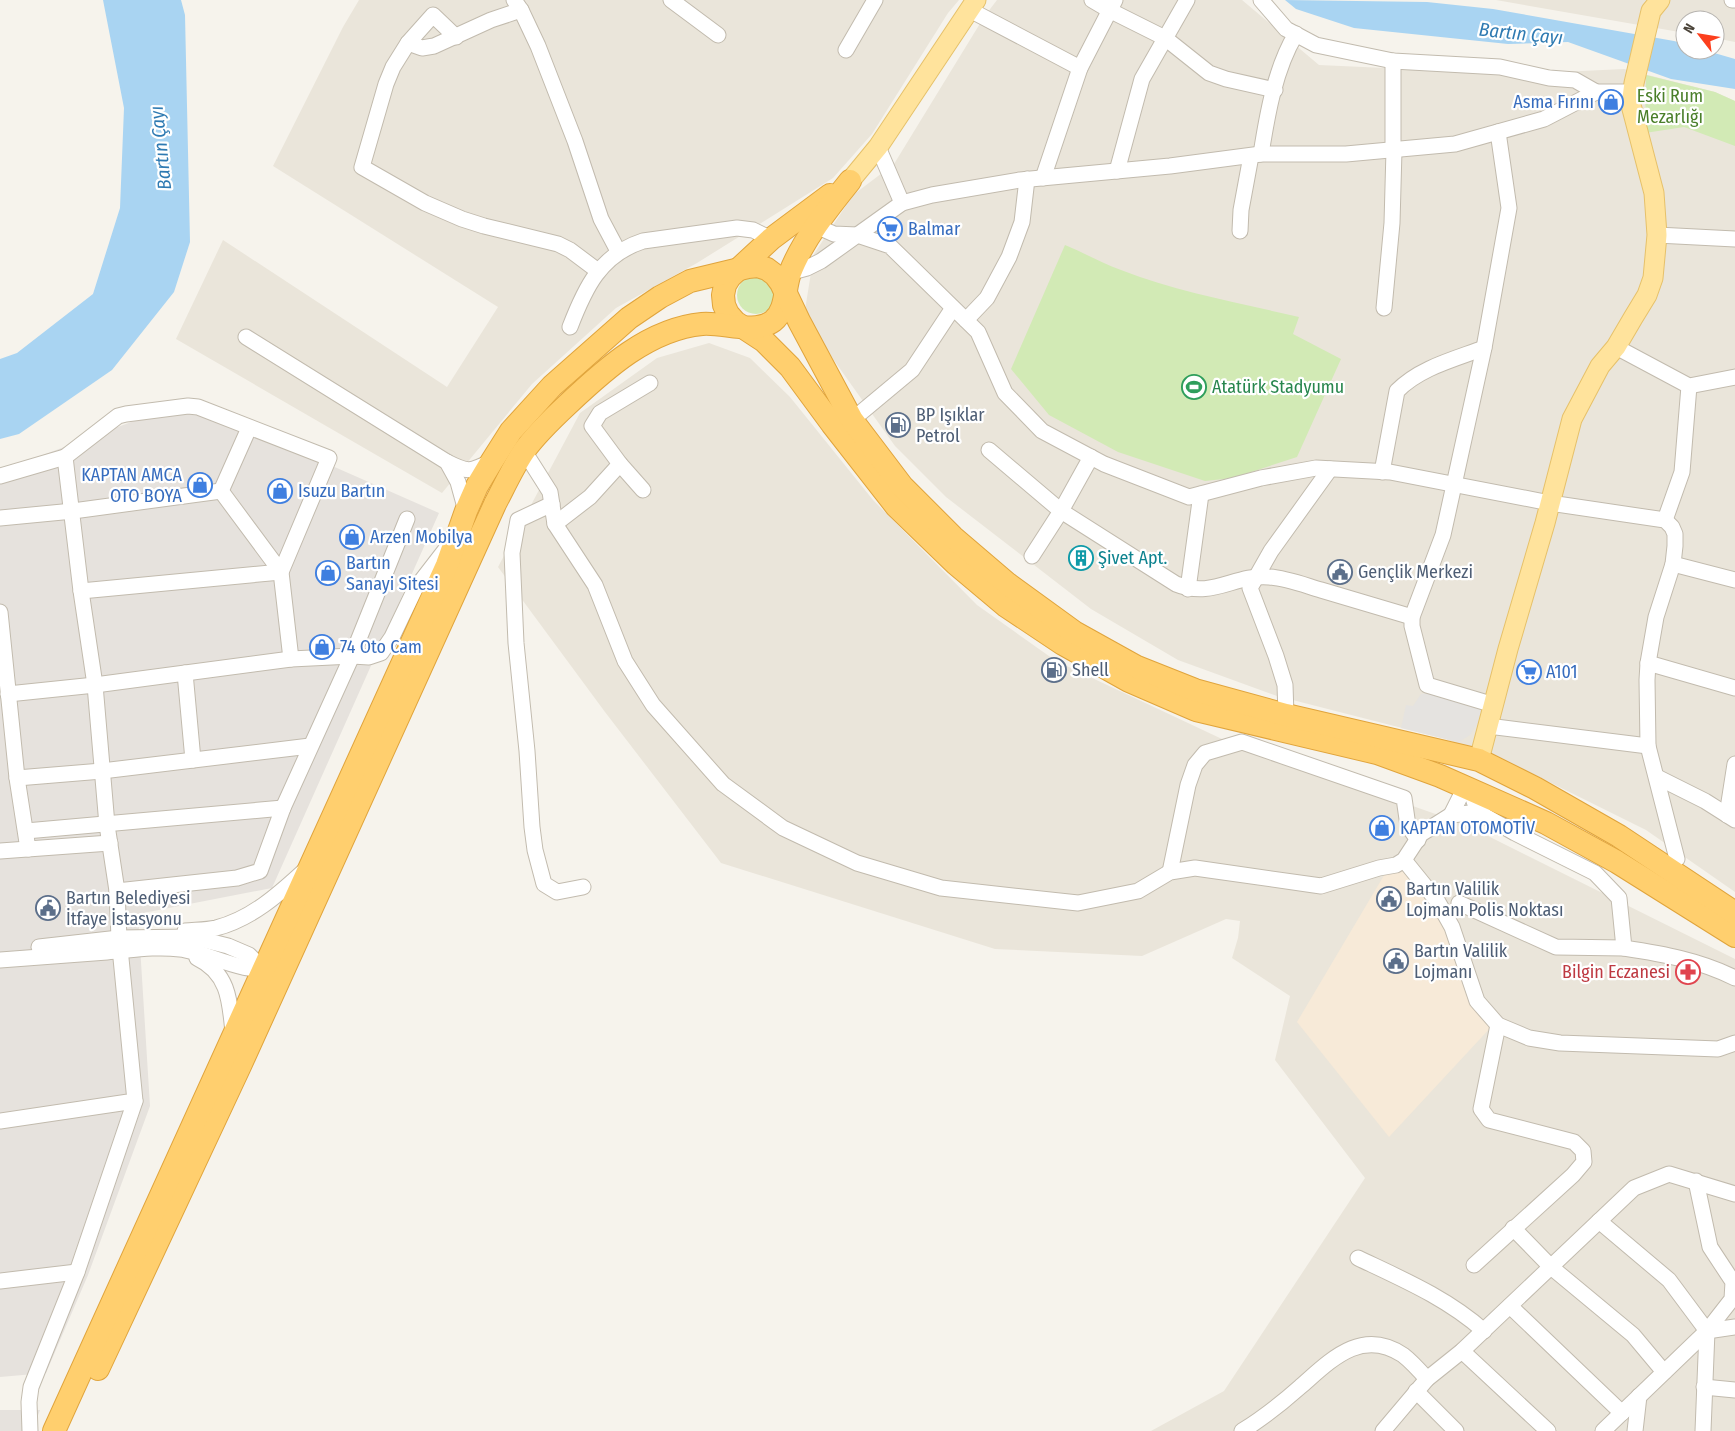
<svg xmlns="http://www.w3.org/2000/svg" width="1735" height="1431" font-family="'Fira Sans Condensed',sans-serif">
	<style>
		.residential { fill: #eae5da }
		.commercial { fill: #f7ead8 }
		.industrial { fill: #e6e2dd }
		.green { fill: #d2eab5 }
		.parking { fill: #e5e3e0 }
		.water { fill: #a9d4f2 }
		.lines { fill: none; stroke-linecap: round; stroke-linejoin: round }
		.minor-casing { stroke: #c2bbae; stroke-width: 17 }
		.major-casing { stroke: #e6c16a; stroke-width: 21 }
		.highway-casing { stroke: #e0a43c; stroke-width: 24 }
		.minor { stroke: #fff; stroke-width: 15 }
		.major { stroke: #ffe39c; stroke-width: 19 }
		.highway { stroke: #ffcf6e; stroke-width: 22 }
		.labels { text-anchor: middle; stroke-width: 4.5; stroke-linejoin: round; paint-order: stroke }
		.park-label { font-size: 18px; fill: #4a7f2a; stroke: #fff }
		.shop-label { font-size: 18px; fill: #366cbe; stroke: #fff; text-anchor: start }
		.leisure-label { font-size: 18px; fill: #27864d; stroke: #fff; text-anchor: start }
		.service-label { font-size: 18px; fill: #4e5e75; stroke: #fff; text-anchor: start }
		.culture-label { font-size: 18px; fill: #0d838f; stroke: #fff; text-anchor: start }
		.health-label { font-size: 18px; fill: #be3a42; stroke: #fff; text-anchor: end }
		.water-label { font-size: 19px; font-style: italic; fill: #2e7ab2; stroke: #fff }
	</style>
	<rect width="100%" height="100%" fill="#f6f3ec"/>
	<g class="residential">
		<path d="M359,0H959L948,13L872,134L833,178L697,263L616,308L532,384L442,493L176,339L223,240L447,387L498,307L273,166L343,27Z"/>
		<path d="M997,0H1242L1319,65L1518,74L1624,69L1715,92L1735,101V892L1646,830L1509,762L1445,739L1277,696L1178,660L1091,609L946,497L895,446L833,359L805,310L814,254L853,195L894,164L984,17Z"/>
		<path d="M1496,0H1735V42L1715,38V20H1685V33Z"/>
		<path d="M709,343L750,358L790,397L873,500L977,605L1056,661L1222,739L1464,824L1735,959V1431H1151L1224,1391L1365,1178L1275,1060L1290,996L1232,958L1238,938L1240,921L1226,919L1142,956L995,949L721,863L605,712L498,567L580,413L657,358Z"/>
	</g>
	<path class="commercial" d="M1408,871L1440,913L1493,1025L1389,1137L1297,1022L1386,872Z"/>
	<g class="industrial">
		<path d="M203,409L439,513L272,888L138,914L150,1106L88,1275L46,1373L0,1377V471L158,412Z"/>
		<path d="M0,1410H40L32,1431H0Z"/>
	</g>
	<g class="green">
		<path d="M1646,75L1715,92L1735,101V146L1684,127L1645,133Z"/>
		<path d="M1065,245C1084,253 1102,263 1121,270C1178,292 1239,303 1299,317L1293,334L1341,359L1297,457L1233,478L1205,481L1118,452L1049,415L1011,369Z"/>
		<circle cx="756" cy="295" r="19"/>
	</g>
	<path class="parking" d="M1437,693L1482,708L1478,722L1470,735L1459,742L1401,728L1406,705L1413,706L1421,694Z"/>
	<g class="water">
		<path d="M103,0H181L185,15L190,242L174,292L112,370L19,434L0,439V359L17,353L93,294L120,208L124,108Z"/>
		<path d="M1285,0L1427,2L1493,9L1674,41L1685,44V50H1704L1735,59V89L1671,79L1568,42L1508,44L1354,28L1296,9Z"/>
	</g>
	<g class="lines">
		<defs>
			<g id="minor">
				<path d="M514,0L521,10L538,46L575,141L601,219L618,251"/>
				<path d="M671,0L718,35"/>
				<path d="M1092,0L1109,10L1165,38L1209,73L1226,79L1275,90"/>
				<path d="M1261,0L1286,29L1316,45L1393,61L1500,67L1549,78L1575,80L1596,92"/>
				<path d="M1732,0H1735"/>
				<path d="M970,10L1080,68"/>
				<path d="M456,37L433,15L408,43L393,67L386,84L362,167L425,203L462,219L484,226L558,244L570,250L598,271"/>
				<path d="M408,43L422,48L434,46L491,20L521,10"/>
				<path d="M846,50L875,0"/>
				<path d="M878,147L902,203"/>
				<path d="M1261,154C1267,116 1275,68 1296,34"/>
				<path d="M1117,171L1142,79L1187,0"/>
				<path d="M1043,178L1080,68L1115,0"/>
				<path d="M811,219L816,226L834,234L857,235L890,246L978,332L1005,393L1042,431L1104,464L1189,497L1261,478L1316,468L1390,472L1550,503L1665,520L1672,527L1675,534V546L1673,564L1656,617L1648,663L1647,680L1648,746L1677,859"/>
				<path d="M1240,231L1241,210L1251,156"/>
				<path d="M1657,235L1735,239"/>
				<path d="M785,274L807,268L821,261L902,203L932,195L1020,180L1170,166L1261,154H1346L1455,144L1544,119L1596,92H1633"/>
				<path d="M1384,308L1392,223L1394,150H1393V61"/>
				<path d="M966,320L987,298L1009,257L1022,222L1027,179"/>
				<path d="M570,327C585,288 600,255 643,241L737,228L753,230L771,239"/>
				<path d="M246,337L447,462L458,482L466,511"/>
				<path d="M1616,347L1689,386L1735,377"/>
				<path d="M852,420L912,370L953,308"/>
				<path d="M989,450L1061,511L1176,584C1213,599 1234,574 1269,577C1286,578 1304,585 1321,590C1351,599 1382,608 1412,617"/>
				<path d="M524,451L550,492L555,524L595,585L625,661L653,705L723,784L783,828L857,863L941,888L1078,903L1138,891L1170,872L1195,868L1321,886L1379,868L1396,865L1404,860L1421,834L1451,815L1470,813L1485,816"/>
				<path d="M447,462C469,473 470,472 492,461"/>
				<path d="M1382,472L1397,391C1419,368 1455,359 1484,348"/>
				<path d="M0,476L65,457L118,416L126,414L188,406L198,407L329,458L281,572L291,659"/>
				<path d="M643,490L620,464L592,426L600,413L650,383"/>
				<path d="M221,491L281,572"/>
				<path d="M221,491L249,428"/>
				<path d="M552,504L518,520L512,553L516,643L527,751L532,827L535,850L544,884L557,892L583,887"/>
				<path d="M0,518L73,511L221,491"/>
				<path d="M1665,520L1682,472L1689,386"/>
				<path d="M555,524L590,497L620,464"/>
				<path d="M1032,556L1061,511L1091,457"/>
				<path d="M1673,564L1735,580"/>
				<path d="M1188,589L1201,494"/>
				<path d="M81,591L281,572"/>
				<path d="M0,612L17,778L28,849"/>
				<path d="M1648,663L1735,688"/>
				<path d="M185,673L193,760"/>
				<path d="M8,694L95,685L291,659L352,656L369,657L381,653L392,637L415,589L449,545"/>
				<path d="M1494,705L1427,685L1412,626V617L1443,535L1484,348L1509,208L1498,132"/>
				<path d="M1286,715L1285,685L1276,656L1250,588L1271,551L1330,469"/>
				<path d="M1488,726L1648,746"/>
				<path d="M1657,777L1705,801L1735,820"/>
				<path d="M17,778L102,771L310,746"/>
				<path d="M1451,815L1461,795L1470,789L1475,804L1485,816L1515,833L1595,873L1619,898L1624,948C1663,954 1699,960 1735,978"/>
				<path d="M1727,815L1735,764"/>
				<path d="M26,831L283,808"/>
				<path d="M0,851L110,843"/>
				<path d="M1404,860L1438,902L1452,927L1477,1001L1498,1025L1529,1038L1560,1043L1718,1049L1735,1043"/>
				<path d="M1170,872L1188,785L1195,765L1205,753L1242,742L1404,798L1408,826L1418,840"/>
				<path d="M117,891L237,878L260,871L283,808L352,656L407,519"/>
				<path d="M1459,903L1556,947L1624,948"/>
				<path d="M185,931C195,930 206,930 216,928C251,919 278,895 304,871"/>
				<path d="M39,947L119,938L192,937L228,946L249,955L265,971"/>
				<path d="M197,958C229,973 230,1002 233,1033"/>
				<path d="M0,960C36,957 71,955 107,952C132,950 155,946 180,949C207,952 246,976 272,967"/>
				<path d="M0,1121L135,1101L119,938L117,891L107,825L95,685L81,591L65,457"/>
				<path d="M1599,1221L1669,1280L1707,1331L1703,1431"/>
				<path d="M1513,1228L1551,1267L1633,1335L1664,1372"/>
				<path d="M1358,1258C1402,1279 1447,1298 1484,1331"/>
				<path d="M1474,1265L1573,1175L1584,1162L1583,1151L1574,1142L1489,1120L1481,1109L1498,1025"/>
				<path d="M0,1281L77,1272"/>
				<path d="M1510,1306L1622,1413"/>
				<path d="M1707,1331L1735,1327"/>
				<path d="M1462,1351L1548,1431"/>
				<path d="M1704,1387L1735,1390"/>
				<path d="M1416,1391L1456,1431"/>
				<path d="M30,1431L29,1402L31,1387L77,1272L135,1101"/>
				<path d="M1242,1431C1263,1418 1282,1403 1300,1387C1330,1361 1361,1327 1403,1355C1412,1362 1420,1371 1427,1379"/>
				<path d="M1383,1431L1427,1379L1462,1351L1634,1188L1669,1174L1735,1194"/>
				<path d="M1603,1431L1707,1331L1732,1299L1733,1282L1710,1247L1696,1181"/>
				<path d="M1635,1431L1639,1396"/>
			</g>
			<g id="major">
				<path d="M850,181L878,147L976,0"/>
				<path d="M1479,760L1508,649L1545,523L1572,419L1600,366L1616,347L1633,318L1647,295L1653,278L1657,235L1654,193L1631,105L1634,83L1651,11L1660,0"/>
			</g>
			<g id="highway">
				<path d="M830,195L771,239L730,277L725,285L723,295L724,305L728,314L735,322L764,341L790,367L832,424L896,506L956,564L1006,606L1063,644L1129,681L1196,710L1377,753L1440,776L1546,823L1617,862L1735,936"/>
				<path d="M98,1369L240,1066L495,504C504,487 513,467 524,451C536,434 553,418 568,404C605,369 649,329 702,324C724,322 754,335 773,321C787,310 784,289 790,273C802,241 829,207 850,181"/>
				<path d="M54,1431L447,565L466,511L477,486L492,461L511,431L552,386L629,318L660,297L690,281L748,267L758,266L767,269L775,275L781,283L799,321L852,420L902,486L953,537L1008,584L1074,632L1137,667L1195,690L1286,715L1479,760L1535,788L1619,836L1735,913"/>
			</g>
		</defs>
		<use href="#minor" class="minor-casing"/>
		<use href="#major" class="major-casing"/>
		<use href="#highway" class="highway-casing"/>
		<use href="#minor" class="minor"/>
		<use href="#major" class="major"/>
		<use href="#highway" class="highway"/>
	</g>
	<defs>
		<symbol id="shop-ring" viewBox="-11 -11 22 22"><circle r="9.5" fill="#fff" stroke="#3f7fe0" stroke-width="1.5"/><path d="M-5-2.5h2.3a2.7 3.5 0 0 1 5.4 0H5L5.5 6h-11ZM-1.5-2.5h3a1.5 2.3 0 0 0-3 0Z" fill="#3f7fe0"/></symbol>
		<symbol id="supermarket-ring" viewBox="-11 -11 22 22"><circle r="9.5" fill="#fff" stroke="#3f7fe0" stroke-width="1.5"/><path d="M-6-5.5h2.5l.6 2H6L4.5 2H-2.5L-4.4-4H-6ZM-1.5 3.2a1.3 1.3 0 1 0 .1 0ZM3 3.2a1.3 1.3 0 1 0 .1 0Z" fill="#3f7fe0"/></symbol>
		<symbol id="stadium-ring" viewBox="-11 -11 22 22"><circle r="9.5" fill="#fff" stroke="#2e9e5b" stroke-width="1.5"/><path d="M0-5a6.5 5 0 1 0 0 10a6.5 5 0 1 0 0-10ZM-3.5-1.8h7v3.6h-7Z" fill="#2e9e5b"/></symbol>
		<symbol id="fuel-ring" viewBox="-11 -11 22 22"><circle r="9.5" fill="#fff" stroke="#5c6f8a" stroke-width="1.5"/><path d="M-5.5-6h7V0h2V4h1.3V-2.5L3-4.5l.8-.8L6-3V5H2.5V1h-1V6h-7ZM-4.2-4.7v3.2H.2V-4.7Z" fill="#5c6f8a"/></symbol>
		<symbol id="building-ring" viewBox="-11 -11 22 22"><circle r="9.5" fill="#fff" stroke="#0f9aa8" stroke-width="1.5"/><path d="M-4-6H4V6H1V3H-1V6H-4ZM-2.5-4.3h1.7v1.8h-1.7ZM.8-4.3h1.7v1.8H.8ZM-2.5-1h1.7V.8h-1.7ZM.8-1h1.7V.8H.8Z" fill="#0f9aa8"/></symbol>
		<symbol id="civic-ring" viewBox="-11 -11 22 22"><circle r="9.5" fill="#fff" stroke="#5c6f8a" stroke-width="1.5"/><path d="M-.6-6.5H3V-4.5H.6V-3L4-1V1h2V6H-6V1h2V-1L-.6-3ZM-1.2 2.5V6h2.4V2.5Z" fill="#5c6f8a"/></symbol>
		<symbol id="pharmacy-ring" viewBox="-11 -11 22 22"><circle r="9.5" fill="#fff" stroke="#e0444e" stroke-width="1.5"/><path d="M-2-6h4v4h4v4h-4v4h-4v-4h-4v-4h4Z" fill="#e0444e"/></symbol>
	</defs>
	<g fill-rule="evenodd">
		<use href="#shop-ring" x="1597" y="88" width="28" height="28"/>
		<use href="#supermarket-ring" x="876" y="215" width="28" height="28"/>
		<use href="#stadium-ring" x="1180" y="373" width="28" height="28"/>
		<use href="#fuel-ring" x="884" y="411" width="28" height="28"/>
		<use href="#shop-ring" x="186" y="471" width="28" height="28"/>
		<use href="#shop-ring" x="266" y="477" width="28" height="28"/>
		<use href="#shop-ring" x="338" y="523" width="28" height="28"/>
		<use href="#building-ring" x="1067" y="544" width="28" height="28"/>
		<use href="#civic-ring" x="1326" y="558" width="28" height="28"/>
		<use href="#shop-ring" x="314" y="559" width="28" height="28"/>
		<use href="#shop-ring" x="308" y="633" width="28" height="28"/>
		<use href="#fuel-ring" x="1040" y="656" width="28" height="28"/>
		<use href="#supermarket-ring" x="1515" y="658" width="28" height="28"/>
		<use href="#shop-ring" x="1368" y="814" width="28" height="28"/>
		<use href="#civic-ring" x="1375" y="885" width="28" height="28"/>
		<use href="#civic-ring" x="34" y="894" width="28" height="28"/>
		<use href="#civic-ring" x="1382" y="947" width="28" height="28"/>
		<use href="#pharmacy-ring" x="1674" y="958" width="28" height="28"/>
	</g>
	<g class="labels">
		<g class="park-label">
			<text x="1670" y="102">Eski Rum<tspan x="1670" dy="21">Mezarlığı</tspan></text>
		</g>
		<g class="shop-label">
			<text x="1594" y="108" text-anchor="end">Asma Fırını</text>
			<text x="908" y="235">Balmar</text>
			<text x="182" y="481" text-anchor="end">KAPTAN AMCA<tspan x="182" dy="21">OTO BOYA</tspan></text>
			<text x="298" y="497">Isuzu Bartın</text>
			<text x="370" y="543">Arzen Mobilya</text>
			<text x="346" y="569">Bartın<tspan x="346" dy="21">Sanayi Sitesi</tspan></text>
			<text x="340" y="653">74 Oto Cam</text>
			<text x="1546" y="678">A101</text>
			<text x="1400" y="834">KAPTAN OTOMOTİV</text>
		</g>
		<g class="leisure-label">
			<text x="1212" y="393">Atatürk Stadyumu</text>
		</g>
		<g class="service-label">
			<text x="916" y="421">BP Işıklar<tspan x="916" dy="21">Petrol</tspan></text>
			<text x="1358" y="578">Gençlik Merkezi</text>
			<text x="1072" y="676">Shell</text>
			<text x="1406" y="895">Bartın Valilik<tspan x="1406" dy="21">Lojmanı Polis Noktası</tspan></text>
			<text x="66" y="904">Bartın Belediyesi<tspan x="66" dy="21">İtfaye İstasyonu</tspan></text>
			<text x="1414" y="957">Bartın Valilik<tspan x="1414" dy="21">Lojmanı</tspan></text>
		</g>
		<g class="culture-label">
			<text x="1098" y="564">Şivet Apt.</text>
		</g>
		<g class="health-label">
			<text x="1670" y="978">Bilgin Eczanesi</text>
		</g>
		<g class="water-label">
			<text transform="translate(1521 33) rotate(6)" y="7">Bartın Çayı</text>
			<text transform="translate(160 148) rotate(-96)" y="7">Bartın Çayı</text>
		</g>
	</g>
	<g transform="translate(1700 35) rotate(301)"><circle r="24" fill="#ffffff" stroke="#b7b4b0"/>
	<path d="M0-4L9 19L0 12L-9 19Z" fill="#fc3f1d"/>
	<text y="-8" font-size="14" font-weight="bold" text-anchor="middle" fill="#4b4439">N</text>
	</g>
</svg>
